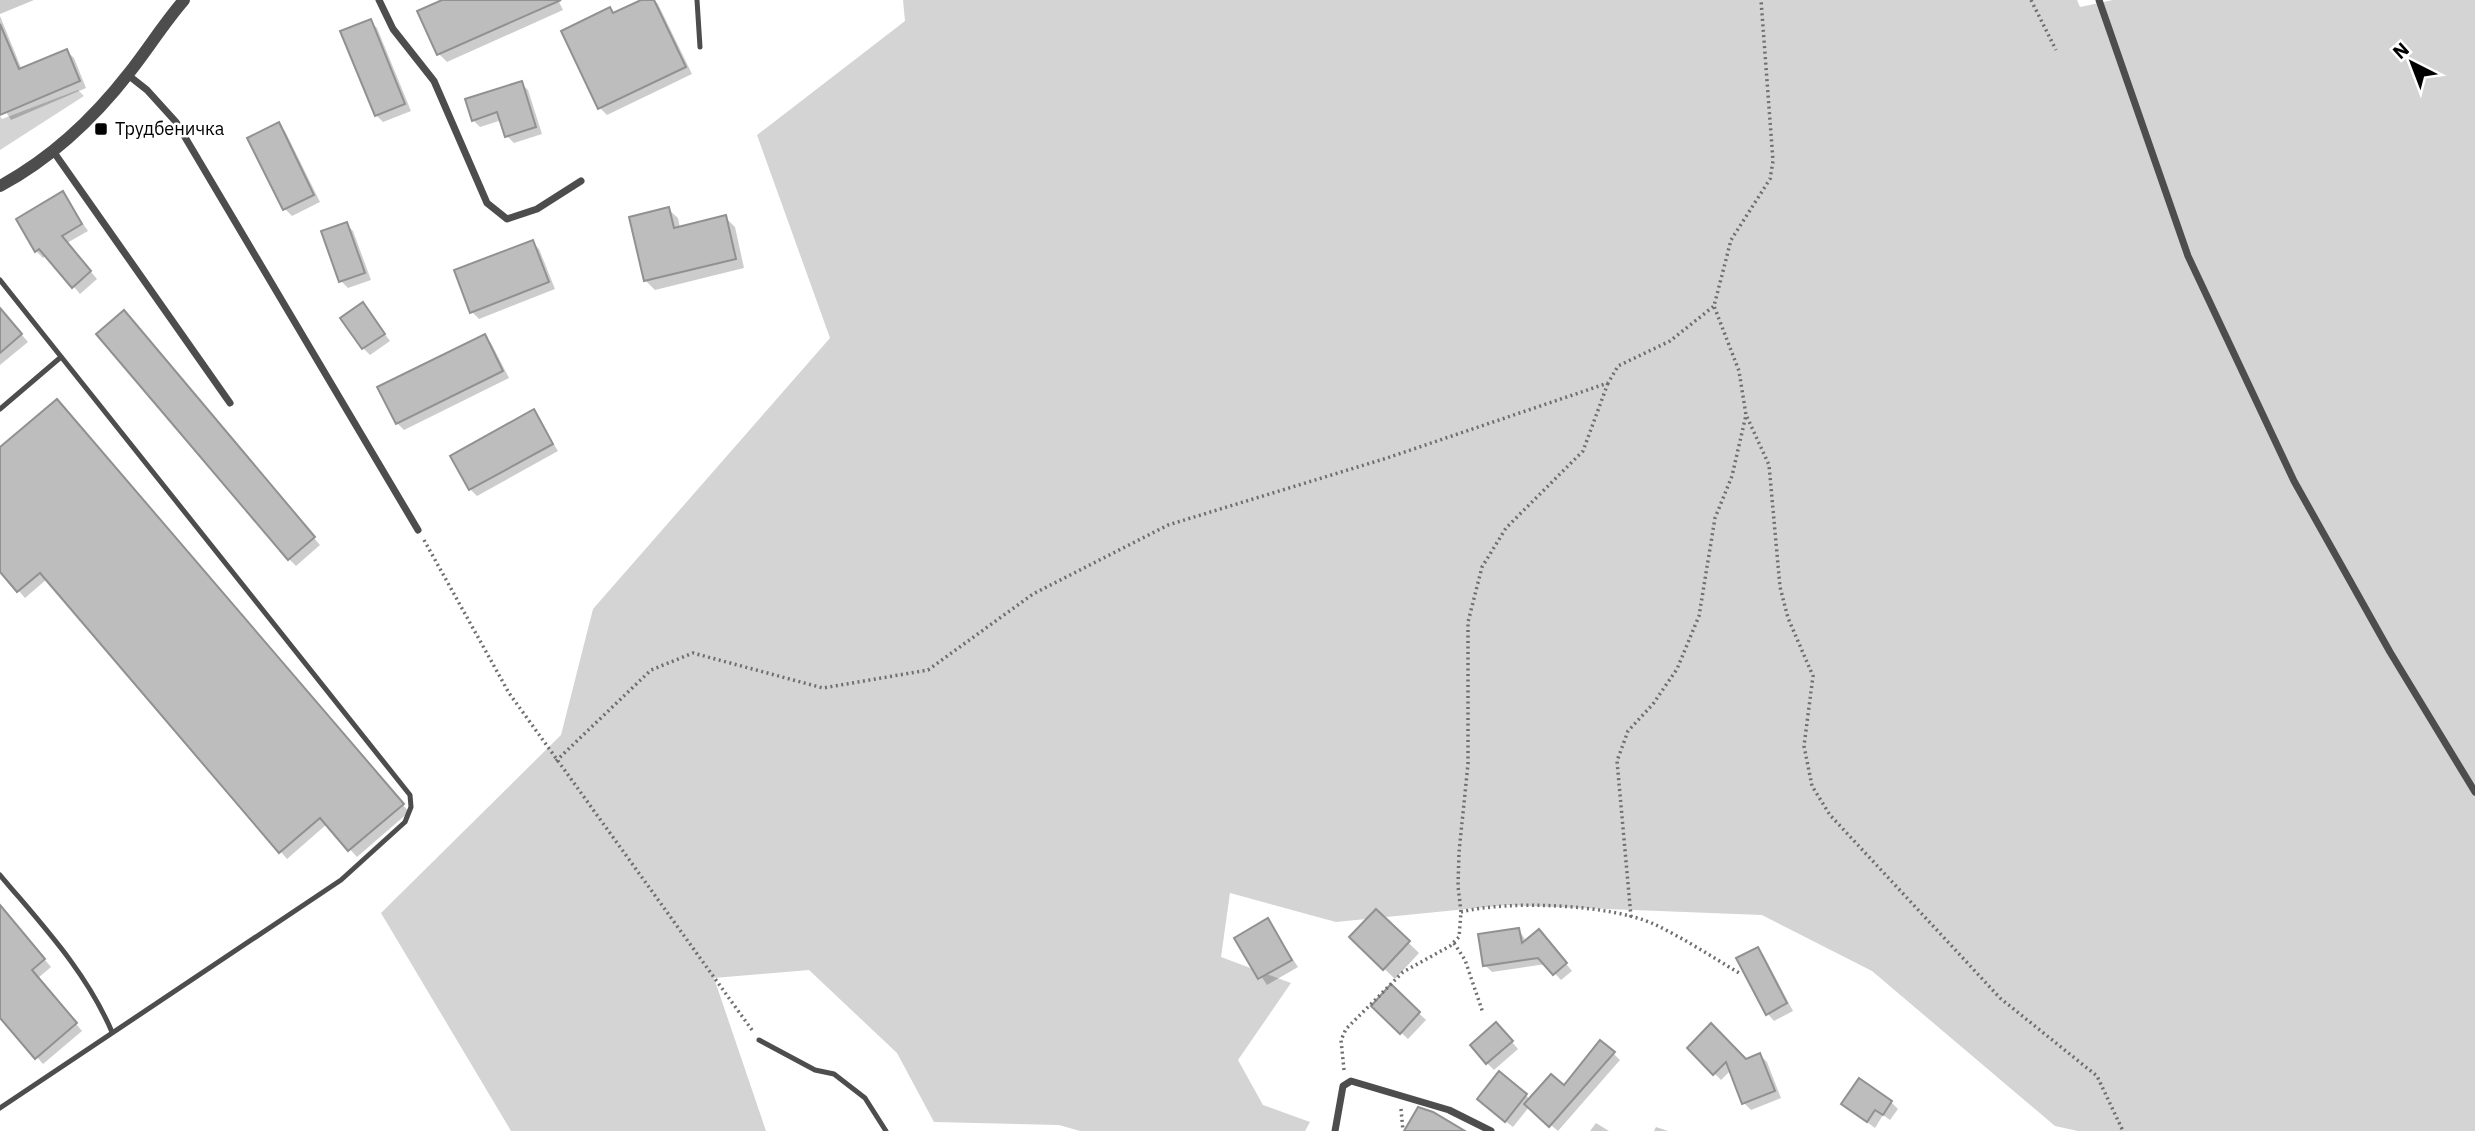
<svg xmlns="http://www.w3.org/2000/svg" width="2475" height="1131" font-family="'IBM Plex Sans',sans-serif">
	<style>
		.green { fill: #d4d4d4 }
		.shadow { fill: #0003 }
		.building { fill: #bdbdbd; stroke: #919191; stroke-width: 2 }
		.lines { fill: none; stroke-linecap: round; stroke-linejoin: round }
		.path { stroke: #6f6f6f; stroke-width: 3.5; stroke-dasharray: 2 3.5; stroke-linecap: butt }
		.service { stroke: #4d4d4d; stroke-width: 5 }
		.minor { stroke: #4d4d4d; stroke-width: 7 }
		.tertiary { stroke: #4d4d4d; stroke-width: 12 }
		.poi-dot { fill: #000; stroke: #fff; stroke-width: 2.5 }
		.labels { text-anchor: middle; stroke-width: 5; stroke-linejoin: round; paint-order: stroke }
		.poi-label { font-size: 18px; fill: #000; stroke: #fff; text-anchor: start }
	</style>
	<rect width="100%" height="100%" fill="#fff"/>
	<g class="green">
		<path d="M903,0H2077L2080,7L2113,0H2475V1131H2078L2055,1126L1872,971L1762,915L1507,905L1336,922L1230,893L1221,957L1291,983L1238,1060L1263,1105L1310,1122L1305,1131H1080L1059,1125L934,1122L897,1053L809,970L714,978L766,1131H511L381,913L561,735L593,609L830,338L757,135L905,21Z"/>
		<path d="M78,90L84,96L0,150V116L2,119Z"/>
	</g>
	<g class="shadow">
		<path d="M0,0H34L0,14Z"/>
		<path d="M446,0H558L563,10L447,62L439,54L420,12Z"/>
		<path d="M646,0H654L658,4L692,74L607,115L600,108L609,9L615,15Z"/>
		<path d="M0,16L22,70L67,51L74,58L86,88L11,120L0,102Z"/>
		<path d="M370,21L377,28L411,111L383,122L376,115Z"/>
		<path d="M521,83L528,90L542,134L514,143L507,136L502,120L480,127L473,120Z"/>
		<path d="M278,124L285,131L320,202L292,216L285,209L250,139Z"/>
		<path d="M62,193L88,231L67,243L97,279L80,294L47,255L43,258L36,251Z"/>
		<path d="M668,209L678,218L680,228L725,217L735,227L744,268L655,290L646,281Z"/>
		<path d="M346,224L353,231L371,280L348,288L341,281Z"/>
		<path d="M532,242L539,249L555,289L479,319L472,312Z"/>
		<path d="M363,304L390,341L370,355L363,348Z"/>
		<path d="M0,309L28,342L0,365Z"/>
		<path d="M131,320L320,545L296,566L289,559Z"/>
		<path d="M484,336L491,343L509,378L404,430L397,423Z"/>
		<path d="M64,408L409,812L357,857L327,824L287,859L47,579L25,598L0,569V450Z"/>
		<path d="M534,412L558,451L477,496L470,489Z"/>
		<path d="M0,907L51,967L38,978L82,1031L43,1064L0,1015Z"/>
		<path d="M1376,911L1419,953L1395,979L1351,937Z"/>
		<path d="M1268,921L1298,967L1267,985L1237,939Z"/>
		<path d="M1519,930L1526,941L1545,938L1572,971L1561,980L1546,964L1492,972L1485,965Z"/>
		<path d="M1757,949L1764,956L1793,1011L1774,1021L1768,1014Z"/>
		<path d="M1391,987L1426,1020L1408,1039L1373,1006Z"/>
		<path d="M1503,1031L1518,1049L1494,1070L1487,1063Z"/>
		<path d="M1689,1048L1745,1061L1760,1055L1767,1062L1781,1098L1751,1110L1744,1103L1731,1070L1721,1080Z"/>
		<path d="M1614,1054L1620,1060L1558,1131L1529,1107L1513,1127L1486,1106L1526,1095L1530,1100L1564,1087Z"/>
		<path d="M1891,1102L1898,1109L1890,1120L1883,1115L1875,1128L1843,1104Z"/>
		<path d="M1596,1123L1609,1131H1590Z"/>
		<path d="M1656,1127L1668,1131H1654Z"/>
	</g>
	<g class="building">
		<path d="M442,0H561L437,55L417,11Z"/>
		<path d="M641,0H654L686,67L598,109L561,31L610,7L613,13Z"/>
		<path d="M371,19L405,104L375,116L340,31Z"/>
		<path d="M0,24L19,69L67,49L80,81L0,115Z"/>
		<path d="M522,81L536,127L505,137L497,112L472,121L465,99Z"/>
		<path d="M279,122L314,195L283,210L247,138Z"/>
		<path d="M63,191L82,224L62,236L91,271L72,288L39,249L35,252L16,219Z"/>
		<path d="M669,207L674,228L726,215L736,259L644,281L629,217Z"/>
		<path d="M347,222L365,273L339,282L321,231Z"/>
		<path d="M533,240L549,282L470,313L454,270Z"/>
		<path d="M363,302L385,334L362,349L340,318Z"/>
		<path d="M0,308L22,334L0,353Z"/>
		<path d="M124,310L315,537L288,560L96,334Z"/>
		<path d="M485,334L503,371L396,424L377,387Z"/>
		<path d="M57,399L404,804L348,851L320,818L279,853L40,573L17,592L0,572V447Z"/>
		<path d="M534,409L553,444L469,490L450,456Z"/>
		<path d="M0,905L45,959L32,970L77,1023L35,1059L0,1018Z"/>
		<path d="M1376,909L1410,941L1383,970L1349,937Z"/>
		<path d="M1268,918L1292,960L1258,979L1234,938Z"/>
		<path d="M1519,928L1522,943L1539,929L1567,963L1553,975L1538,958L1483,966L1478,934Z"/>
		<path d="M1758,947L1787,1003L1766,1015L1736,958Z"/>
		<path d="M1391,984L1420,1012L1400,1034L1371,1006Z"/>
		<path d="M1496,1022L1513,1041L1486,1064L1470,1045Z"/>
		<path d="M1711,1023L1746,1059L1760,1053L1775,1091L1742,1104L1726,1062L1713,1075L1687,1048Z"/>
		<path d="M1600,1040L1615,1052L1549,1127L1524,1104L1551,1074L1564,1085Z"/>
		<path d="M1499,1071L1527,1094L1505,1122L1477,1099Z"/>
		<path d="M1859,1078L1892,1101L1883,1115L1875,1110L1867,1122L1841,1104Z"/>
		<path d="M1418,1107L1433,1112L1465,1131H1404Z"/>
	</g>
	<g class="lines">
		<g class="path">
			<path d="M2031,0L2056,50"/>
			<path d="M1747,417L1769,465L1780,587L1788,618L1813,676L1804,746L1812,786L1830,815L2000,998L2097,1076L2123,1131"/>
			<path d="M424,540L509,693L752,1030"/>
			<path d="M556,761L651,670L693,653L823,688L928,670L1033,594L1168,525L1387,458L1608,383L1618,366L1670,341L1714,306"/>
			<path d="M1461,912C1508,900 1609,904 1654,924C1683,938 1711,956 1739,973"/>
			<path d="M1631,917L1617,761L1628,731L1653,704L1677,669L1699,616L1715,518L1732,476L1746,415L1739,371L1714,306L1731,240L1770,179L1773,161L1761,0"/>
			<path d="M1454,943L1465,960L1483,1013"/>
			<path d="M1344,1070L1341,1040L1346,1029L1403,972L1450,946L1459,937L1461,912L1458,886L1459,852L1468,764V622L1482,567L1506,528L1583,451L1608,383"/>
			<path d="M1401,1109L1403,1131"/>
		</g>
		<g class="service">
			<path d="M697,0L700,47"/>
			<path d="M0,280L410,795L411,807L405,822L341,880L0,1108"/>
			<path d="M0,409L61,357"/>
			<path d="M0,875C42,925 86,971 112,1032"/>
			<path d="M759,1040L815,1070L834,1074L865,1098L886,1131"/>
		</g>
		<g class="minor">
			<path d="M379,0L393,29L434,81L487,203L507,219L537,209L581,181"/>
			<path d="M2099,0L2188,256L2294,481L2390,652L2475,792"/>
			<path d="M128,75L147,90L176,122L418,530"/>
			<path d="M53,151L230,403"/>
			<path d="M1335,1131L1343,1086L1351,1081L1449,1110L1491,1131"/>
		</g>
		<path class="tertiary" d="M0,186C50,159 94,118 129,73C148,49 164,23 184,0"/>
	</g>
	<rect class="poi-dot" x="94" y="122" width="14" height="14" rx="3.5"/>
	<g class="labels">
		<g class="poi-label">
			<text x="115" y="135">Трудбеничка</text>
		</g>
	</g>
	<g transform="translate(2412 63) rotate(318)" stroke="#ffffff" stroke-width="5" paint-order="stroke">
	<path d="M0-5L12 26L0 18L-12 26Z" fill="#000000"/>
	<text y="-10" font-size="19" font-weight="bold" text-anchor="middle" fill="#000000">N</text>
	</g>
</svg>
